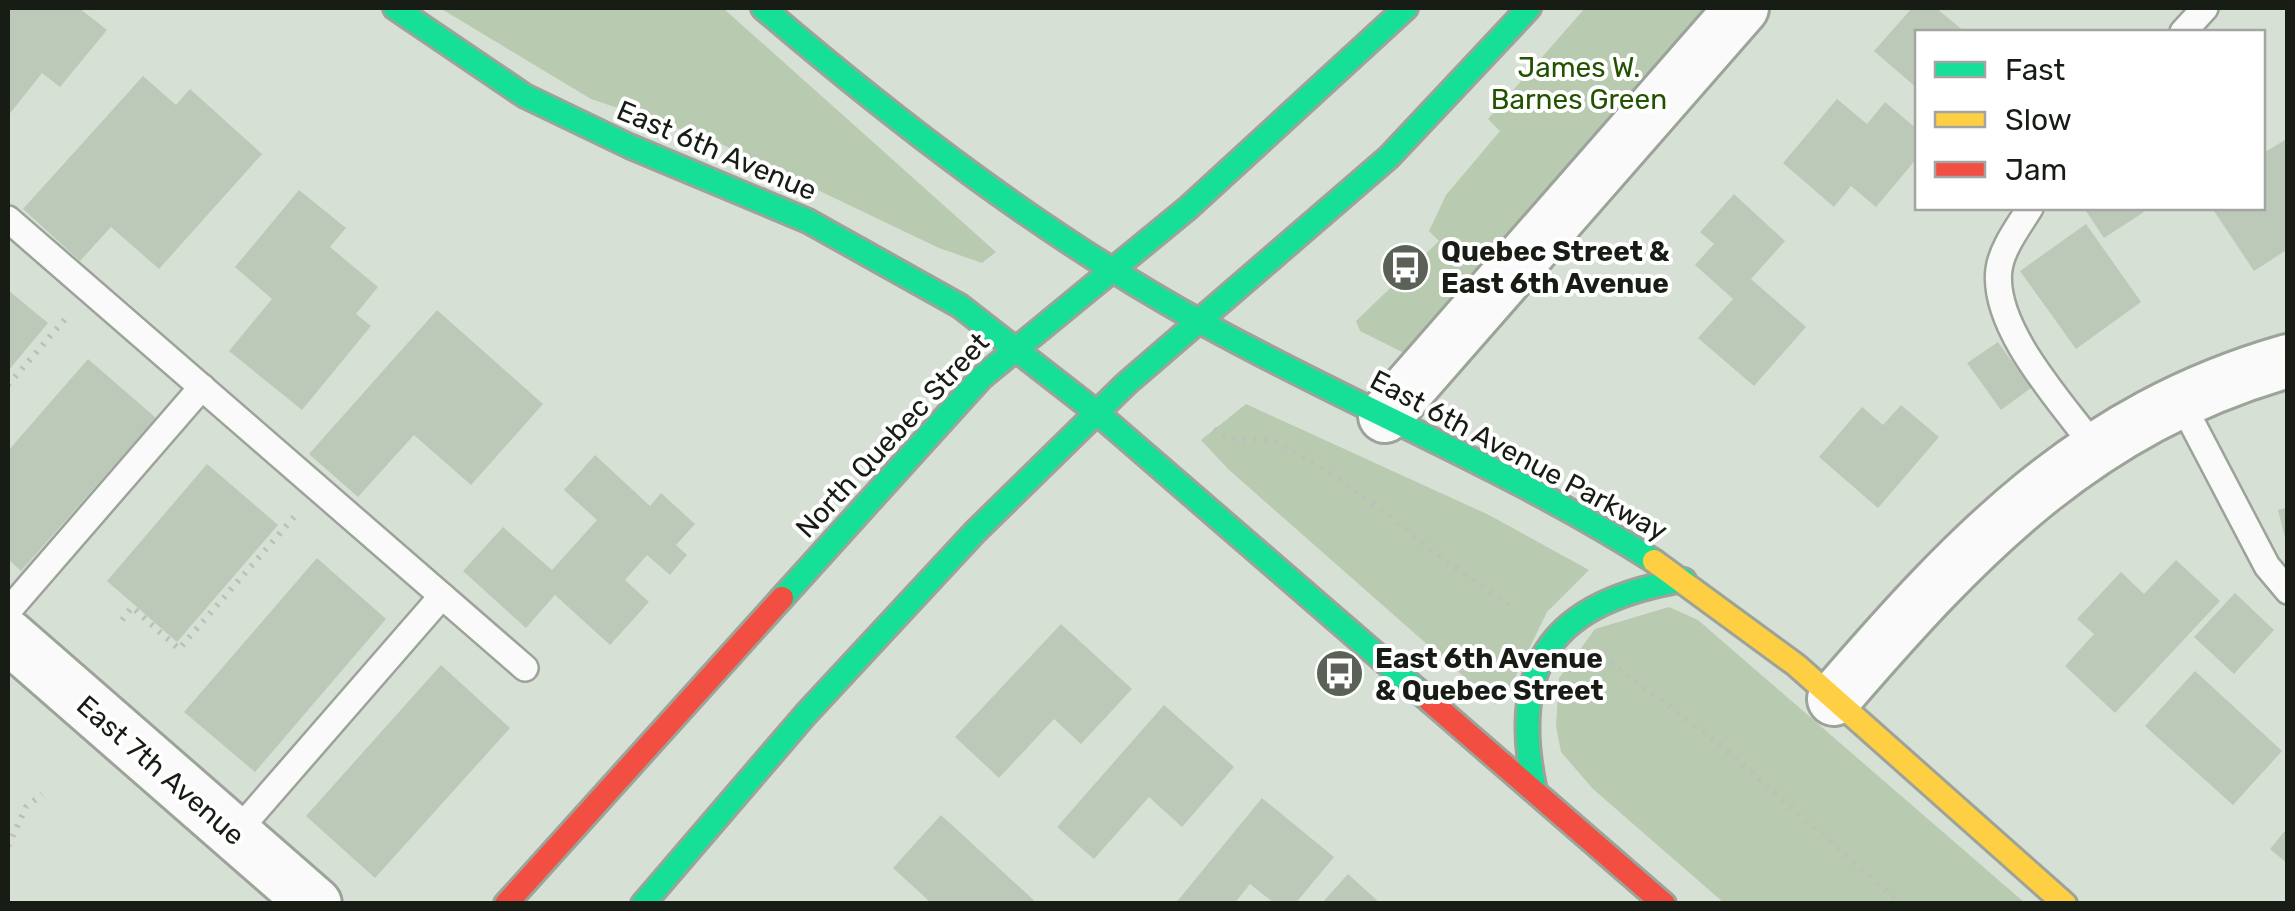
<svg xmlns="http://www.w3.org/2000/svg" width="2295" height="911" font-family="Rubik,sans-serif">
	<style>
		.green { fill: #b8cbb0 }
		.building { fill: #bdc9b8 }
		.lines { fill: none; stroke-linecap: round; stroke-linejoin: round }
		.lane-casing { stroke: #9ca399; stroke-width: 30 }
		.street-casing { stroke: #9ca399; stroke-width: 58 }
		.fast-casing { stroke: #9ca399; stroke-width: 28 }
		.slow-casing { stroke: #9ca399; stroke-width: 28 }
		.jam-casing { stroke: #9ca399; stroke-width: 28 }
		.path { stroke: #bdbfbb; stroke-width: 6; stroke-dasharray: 2.5 8; stroke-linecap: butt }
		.lane { stroke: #f9faf9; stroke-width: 25 }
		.street { stroke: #f9faf9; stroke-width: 52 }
		.fast { stroke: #16e098; stroke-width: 22 }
		.slow { stroke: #ffcf43; stroke-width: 22 }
		.jam { stroke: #f24e42; stroke-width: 22 }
		.labels { text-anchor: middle; stroke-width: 8; stroke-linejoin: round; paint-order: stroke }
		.park-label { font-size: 28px; fill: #235200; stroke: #fff }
		.street-label { font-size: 28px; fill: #171d14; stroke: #fff }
		.poi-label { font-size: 28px; font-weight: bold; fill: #171d14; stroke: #fff; text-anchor: start }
	</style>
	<rect width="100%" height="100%" fill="#d7e0d4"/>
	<g class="green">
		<path d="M440,8H723L996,252L982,263L939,248L715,141L591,99Z"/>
		<path d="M1585,8H1706L1404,353L1360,331L1356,321L1439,241L1429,231L1446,195L1500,131L1488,119Z"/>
		<path d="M1246,404L1489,515L1589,570L1547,612L1507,694L1496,705L1228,469L1201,440Z"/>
		<path d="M1669,607L1698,620L2025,903H1724L1593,789L1561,752L1556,726L1559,678L1595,629Z"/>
	</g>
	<g class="building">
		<path d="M8,8H79L107,30L60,87L42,73L8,116Z"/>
		<path d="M1912,8H1936L1965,32H1918V89L1874,51Z"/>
		<path d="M143,76L176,105L190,89L262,154L159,269L111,227L80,261L23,209Z"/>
		<path d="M1837,99L1867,124L1885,102L1918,130V157L1876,207L1851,186L1834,207L1783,163Z"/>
		<path d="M2288,138V249L2254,271L2212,208H2262V154Z"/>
		<path d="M299,190L346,228L330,247L378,287L356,314L371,326L302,410L229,351L272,299L235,267Z"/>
		<path d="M1734,194L1785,241L1751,279L1806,327L1754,386L1698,338L1733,299L1695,265L1714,244L1700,232Z"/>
		<path d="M2084,208H2141L2144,212L2104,238Z"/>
		<path d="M2086,224L2141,302L2076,349L2020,271Z"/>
		<path d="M8,290L48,323L8,371Z"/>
		<path d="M437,310L543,404L471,485L414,435L358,497L309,454Z"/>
		<path d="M1998,342L2031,388L2001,410L1967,363Z"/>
		<path d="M88,359L156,418L21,571L8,559V451Z"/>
		<path d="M1901,405L1939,437L1878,508L1819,457L1862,407L1883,425Z"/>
		<path d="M595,455L650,506L661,493L695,524L676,545L687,555L670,575L647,555L625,580L649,602L610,645L555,595L526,628L463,571L503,527L552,570L597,520L564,490Z"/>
		<path d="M207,464L278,525L177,642L107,581Z"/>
		<path d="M2288,507V541H2286L2278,510Z"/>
		<path d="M317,558L386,619L255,772L184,712Z"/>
		<path d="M2176,560L2220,601L2115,713L2065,666L2094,634L2077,619L2121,572L2144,594Z"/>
		<path d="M2235,593L2274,630L2234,674L2194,637Z"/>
		<path d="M1061,624L1132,689L1081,744L1054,719L999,778L955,737Z"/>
		<path d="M441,665L510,728L375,878L306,816Z"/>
		<path d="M2195,671L2282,751L2233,805L2145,726Z"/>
		<path d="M1164,705L1234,767L1182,827L1149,797L1094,859L1057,827Z"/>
		<path d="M1262,798L1334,857L1295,904H1275L1250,884L1234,904H1175Z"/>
		<path d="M941,815L1038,904H924L928,900L893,868Z"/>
		<path d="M2288,827V864L2270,849Z"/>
		<path d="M1348,874L1381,904H1321Z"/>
	</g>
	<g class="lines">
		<defs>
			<g id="lane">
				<path d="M2183,32L2205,8"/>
				<path d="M2030,208C2019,226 2002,248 1999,269C1991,328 2063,404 2096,449"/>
				<path d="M8,219L525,668"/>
				<path d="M2181,402L2267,566L2288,591"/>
				<path d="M8,611L202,387"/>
				<path d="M235,834L442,596"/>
			</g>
			<g id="street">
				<path d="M1385,416L1742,8"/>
				<path d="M8,636L315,904"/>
				<path d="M1834,699C1967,545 2085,419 2288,361"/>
			</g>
			<g id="fast">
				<path d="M395,8L525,96L629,146L808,221L960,306L1096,412L1430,701"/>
				<path d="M763,8C899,124 1042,234 1199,321C1349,405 1509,468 1654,561"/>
				<path d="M782,598L981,378L1188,208L1406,8"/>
				<path d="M1535,791C1507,662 1555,601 1684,580"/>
				<path d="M643,904L806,714L975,532L1126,384L1389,157L1529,8"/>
			</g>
			<path id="slow" d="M1654,561L1796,665L2065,904"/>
			<g id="jam">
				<path d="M1430,701L1664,904"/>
				<path d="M506,904L782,598"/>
			</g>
		</defs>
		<use href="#lane" class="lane-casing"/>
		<use href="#street" class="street-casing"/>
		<use href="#fast" class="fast-casing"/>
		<use href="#slow" class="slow-casing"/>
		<use href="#jam" class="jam-casing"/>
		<g class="path">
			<path d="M8,385L66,318"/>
			<path d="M1214,429C1235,447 1257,433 1279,444C1365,486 1431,558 1512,606"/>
			<path d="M122,620L132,607L179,649L294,517"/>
			<path d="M1610,662L1723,747L1901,904"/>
			<path d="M8,846L26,807L42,794"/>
		</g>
		<use href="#lane" class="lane"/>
		<use href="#street" class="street"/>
		<use href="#fast" class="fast"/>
		<use href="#slow" class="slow"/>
		<use href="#jam" class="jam"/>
	</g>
	<defs>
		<symbol id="bus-disc" viewBox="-11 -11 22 22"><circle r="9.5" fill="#5a6157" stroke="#fff"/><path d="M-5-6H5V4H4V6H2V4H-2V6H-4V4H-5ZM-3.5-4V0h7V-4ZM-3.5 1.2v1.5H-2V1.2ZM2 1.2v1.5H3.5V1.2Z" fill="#fff"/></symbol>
	</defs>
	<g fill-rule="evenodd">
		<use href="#bus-disc" x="1378" y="240" width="55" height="55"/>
		<use href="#bus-disc" x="1312" y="646" width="55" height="55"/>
	</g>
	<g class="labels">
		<g class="park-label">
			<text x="1579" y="77">James W.<tspan x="1579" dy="32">Barnes Green</tspan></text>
		</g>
		<g class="street-label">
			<text transform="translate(717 150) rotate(23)" y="10">East 6th Avenue</text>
			<text transform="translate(892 435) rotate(-47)" y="10">North Quebec Street</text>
			<text transform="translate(1519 455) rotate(28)" y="10">East 6th Avenue Parkway</text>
			<text transform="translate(161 770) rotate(41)" y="10">East 7th Avenue</text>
		</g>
		<g class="poi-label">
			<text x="1441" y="261">Quebec Street &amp;<tspan x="1441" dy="32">East 6th Avenue</tspan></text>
			<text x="1375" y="668">East 6th Avenue<tspan x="1375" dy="32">&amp; Quebec Street</tspan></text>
		</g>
	</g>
	<rect width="2295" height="911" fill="none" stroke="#171d14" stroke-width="20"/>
	<rect x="1915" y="30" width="350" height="180" fill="#ffffff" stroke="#a2a5a1" stroke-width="2.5"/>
	<rect x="1935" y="62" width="50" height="15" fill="#16e098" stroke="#a2a5a1" stroke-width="2.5"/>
	<text x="2005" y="80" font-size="30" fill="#171d14">Fast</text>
	<rect x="1935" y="112" width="50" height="15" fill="#ffcf43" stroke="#a2a5a1" stroke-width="2.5"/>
	<text x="2005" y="130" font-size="30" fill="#171d14">Slow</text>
	<rect x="1935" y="162" width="50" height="15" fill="#f24e42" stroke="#a2a5a1" stroke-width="2.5"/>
	<text x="2005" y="180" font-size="30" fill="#171d14">Jam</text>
</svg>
